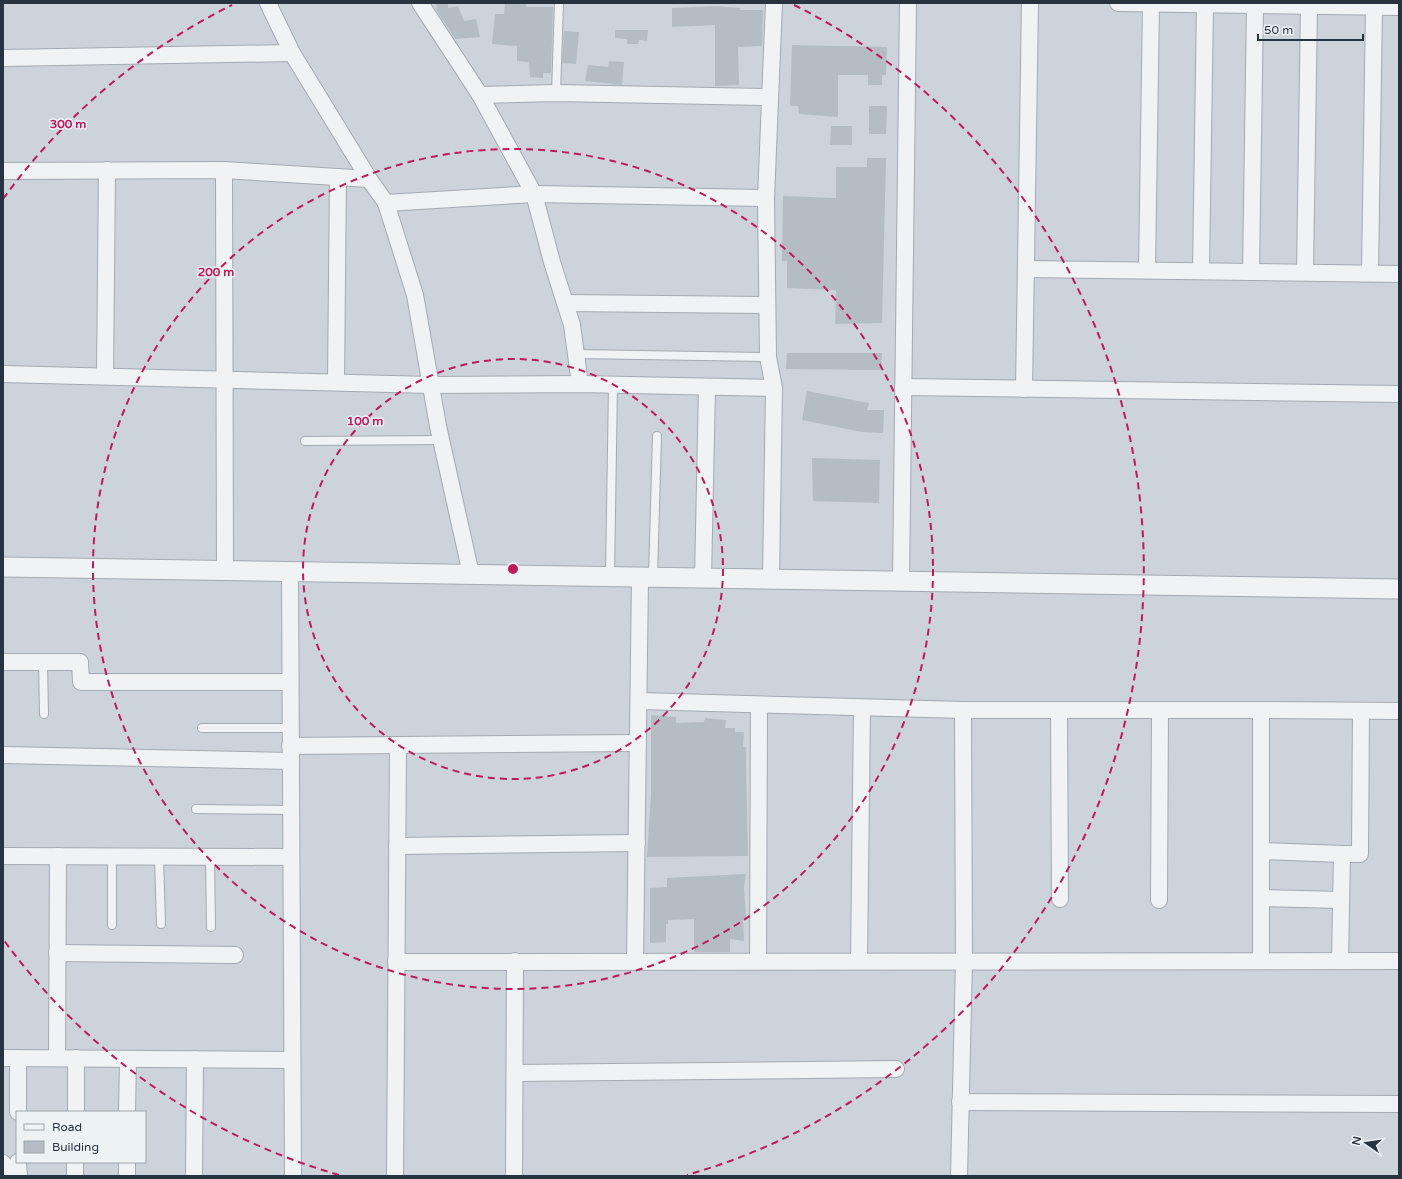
<svg xmlns="http://www.w3.org/2000/svg" width="1402" height="1179" font-family="'Varela Round',sans-serif">
	<style>
		.built { fill: #ccd3da; fill-rule: evenodd }
		.building { fill: #b5bdc4 }
		.lines { fill: none; stroke-linecap: round; stroke-linejoin: round }
		.service-casing { stroke: #a3abb2; stroke-width: 10 }
		.minor-casing { stroke: #a3abb2; stroke-width: 18 }
		.tertiary-casing { stroke: #a3abb2; stroke-width: 21 }
		.service { stroke: #f0f3f6; stroke-width: 8 }
		.minor { stroke: #f0f3f6; stroke-width: 16 }
		.tertiary { stroke: #f0f3f6; stroke-width: 19 }
		.ring { fill: none; stroke: #c2185b; stroke-width: 2; stroke-dasharray: 7 5 }
		.centre { fill: #c2185b; stroke: #edf2f5; stroke-width: 2 }
		.ring-label { font-size: 12px; text-anchor: middle; font-weight: bold; fill: #c2185b; stroke: #edf2f5; stroke-width: 3; stroke-linejoin: round; paint-order: stroke }
	</style>
	<rect width="100%" height="100%" fill="#dee3e8"/>
	<path class="built" d="M3,3H1399V1176H3ZM17,1112H145V1162H17Z"/>
	<g class="building">
		<path d="M436,3H448V8L458,6L464,21L476,19L480,37L455,39L437,11Z"/>
		<path d="M505,3L526,4V7H553L551,73H543V78L530,77L529,62L517,61V46L492,44L495,14H504Z"/>
		<path d="M716,6L740,8V10H763L762,46L738,47L739,85L715,86V25L672,27V8Z"/>
		<path d="M615,30H648L647,41L639,40L638,44H627V39L615,38Z"/>
		<path d="M564,31L579,32L576,64L562,63Z"/>
		<path d="M792,45L887,47L886,75H882V85H868V75H838V117L799,114L798,106H790Z"/>
		<path d="M609,61L624,62L622,85L585,81L588,65L608,67Z"/>
		<path d="M869,106H887L886,134H869Z"/>
		<path d="M831,126H852V145H830Z"/>
		<path d="M867,158H886L882,323L835,324L836,290L787,288V261H782L783,196L836,198V167H867Z"/>
		<path d="M787,353H882L881,370L786,369Z"/>
		<path d="M807,391L869,403L867,410H884L883,433L862,432L802,420Z"/>
		<path d="M812,458L880,460L879,503L813,501Z"/>
		<path d="M651,715L676,717V723L704,722L705,718L726,720L725,728H735V732H744L743,747H746V764L748,856L647,857L651,794Z"/>
		<path d="M746,874L744,887L746,919H743L744,941L730,939V952H694V919L668,920V924H666V942L650,943V888L667,887V878Z"/>
	</g>
	<g class="lines">
		<defs>
			<g id="service">
				<path d="M556,93L559,3"/>
				<path d="M576,354L768,357"/>
				<path d="M305,441L441,440"/>
				<path d="M610,576L613,385"/>
				<path d="M653,577L657,436"/>
				<path d="M43,662L44,714"/>
				<path d="M202,728H291"/>
				<path d="M196,809L291,810"/>
				<path d="M112,856V925"/>
				<path d="M159,857L161,924"/>
				<path d="M210,857L211,927"/>
			</g>
			<g id="minor">
				<path d="M268,3L292,53L369,179L386,203L415,295L438,426L471,574"/>
				<path d="M420,3L480,95L534,194L552,262L572,325L580,384"/>
				<path d="M1118,3L1399,7"/>
				<path d="M3,58L292,53"/>
				<path d="M480,95L556,93L770,97"/>
				<path d="M224,170L225,570"/>
				<path d="M3,171L224,170L369,179"/>
				<path d="M386,203L534,194L766,198"/>
				<path d="M1026,269L1399,274"/>
				<path d="M1147,270L1151,3"/>
				<path d="M1201,271L1205,4"/>
				<path d="M1251,272L1255,5"/>
				<path d="M1305,272L1309,5"/>
				<path d="M1370,273L1374,6"/>
				<path d="M565,303L767,305"/>
				<path d="M3,374L430,385L580,384L774,388"/>
				<path d="M105,376L107,170"/>
				<path d="M336,382L338,177"/>
				<path d="M903,387L1399,394"/>
				<path d="M1024,389L1030,3"/>
				<path d="M290,572L293,1176"/>
				<path d="M703,578L707,387"/>
				<path d="M771,579L774,388L768,357L766,198L774,3"/>
				<path d="M901,581L908,3"/>
				<path d="M3,662H80L81,682H290"/>
				<path d="M639,701L963,710H1261V961"/>
				<path d="M1059,710L1060,899"/>
				<path d="M1261,710L1399,711"/>
				<path d="M290,746L638,743"/>
				<path d="M3,755L291,761"/>
				<path d="M397,846L637,843"/>
				<path d="M1261,851L1342,854"/>
				<path d="M3,856L291,857"/>
				<path d="M1261,898L1341,900"/>
				<path d="M1159,900L1160,710"/>
				<path d="M57,953L235,955"/>
				<path d="M758,960L759,706"/>
				<path d="M635,961L640,578"/>
				<path d="M859,961L862,708"/>
				<path d="M1340,961L1342,854H1360L1361,711"/>
				<path d="M396,962L1399,961"/>
				<path d="M3,1058L292,1060"/>
				<path d="M18,1058V1112"/>
				<path d="M57,1058L58,856"/>
				<path d="M515,1073L896,1069"/>
				<path d="M960,1102L1399,1104"/>
				<path d="M76,1112V1058"/>
				<path d="M127,1112L128,1059"/>
				<path d="M18,1162L19,1176"/>
				<path d="M3,1163L10,1176"/>
				<path d="M75,1176V1162"/>
				<path d="M127,1176V1162"/>
				<path d="M194,1176L195,1059"/>
				<path d="M395,1176L398,746"/>
				<path d="M514,1176L515,961"/>
				<path d="M959,1176L964,961L963,710"/>
			</g>
			<path id="tertiary" d="M3,567L1399,589"/>
		</defs>
		<use href="#service" class="service-casing"/>
		<use href="#minor" class="minor-casing"/>
		<use href="#tertiary" class="tertiary-casing"/>
		<use href="#service" class="service"/>
		<use href="#minor" class="minor"/>
		<use href="#tertiary" class="tertiary"/>
	</g>
	<g class="ring">
		<circle cx="513" cy="569" r="210"/>
		<circle cx="513" cy="569" r="420"/>
		<path d="M339 1175A630 630 0 0 1 3 939M3 199A630 630 0 0 1 232 5M794 5A630 630 0 0 1 687 1175"/>
	</g>
	<circle cx="513" cy="569" r="6" class="centre"/>
	<g class="ring-label">
		<text x="68" y="128">300 m</text>
		<text x="216" y="276">200 m</text>
		<text x="365" y="425">100 m</text>
	</g>
	<rect width="1402" height="1179" fill="none" stroke="#27333f" stroke-width="8"/>
	<rect x="16" y="1111" width="130" height="52" fill="#edf2f5" stroke="#9ea6ac"/>
	<rect x="24" y="1124" width="20" height="6" fill="#f0f3f6" stroke="#9ea6ac"/>
	<text x="52" y="1131" font-size="12" fill="#27333f">Road</text>
	<rect x="24" y="1141" width="20" height="12" fill="#b5bdc4" stroke="#9ea6ac"/>
	<text x="52" y="1151" font-size="12" fill="#27333f">Building</text>
	<g transform="translate(1366 1143) rotate(283)" stroke="#edf2f5" stroke-width="3" paint-order="stroke">
	<path d="M0-3L7 15L0 10L-7 15Z" fill="#27333f"/>
	<text y="-6" font-size="11" font-weight="bold" text-anchor="middle" fill="#27333f">N</text>
	</g>
	<path d="M1258 34v6h105v-6" fill="none" stroke="#27333f" stroke-width="2"/>
	<text x="1264" y="34" font-size="12" fill="#27333f" stroke="#edf2f5" stroke-width="3" paint-order="stroke">50 m</text>
</svg>
